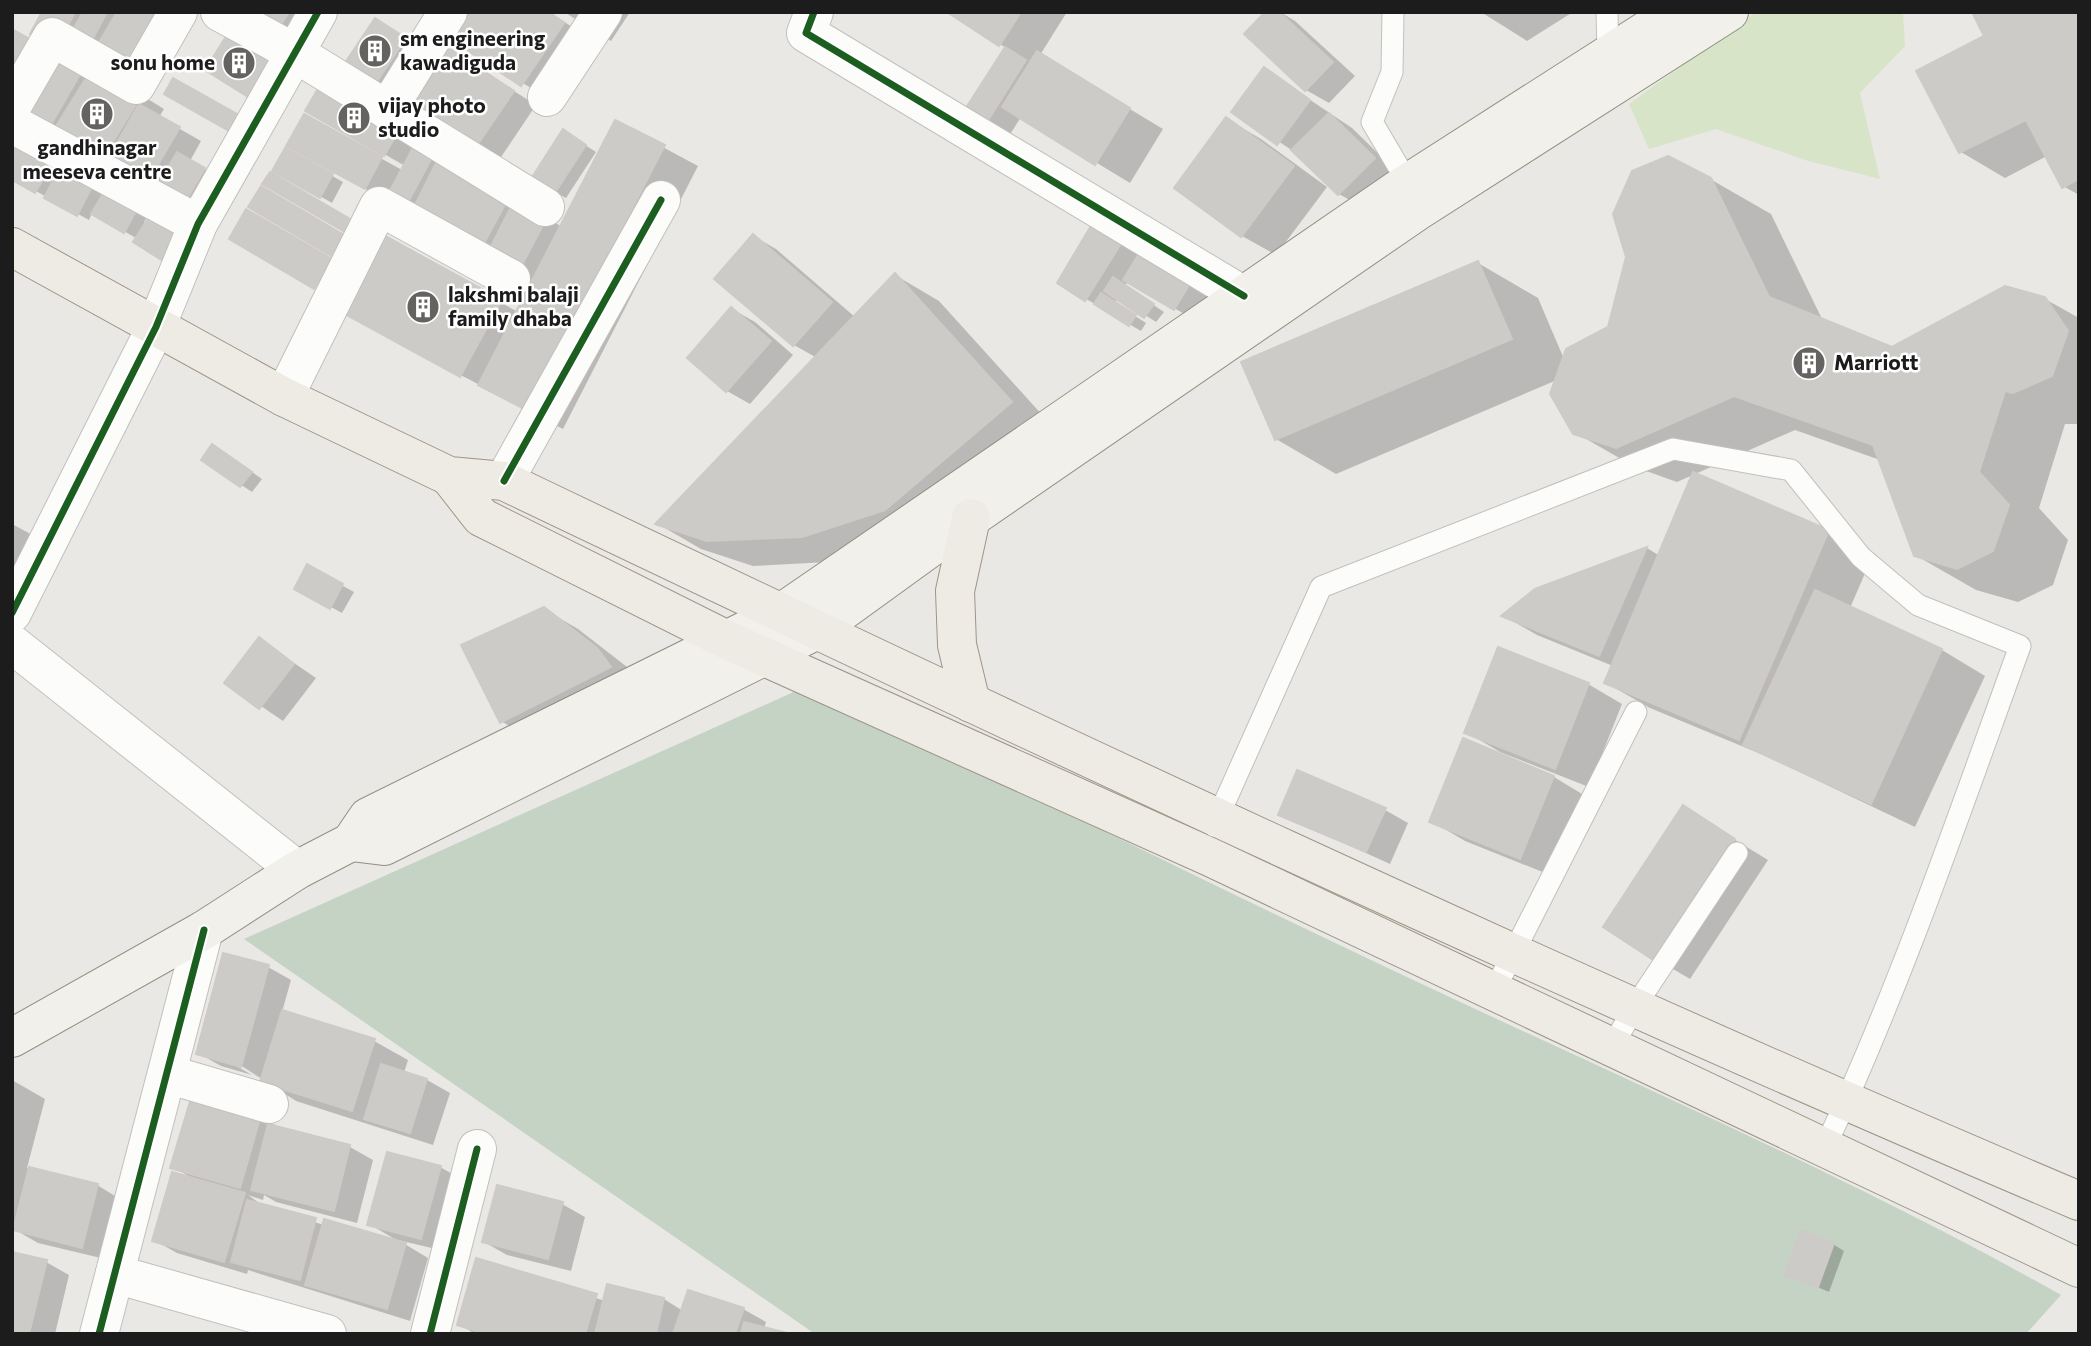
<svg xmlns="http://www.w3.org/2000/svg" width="2091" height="1346" font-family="Commissioner,sans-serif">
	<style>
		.grass { fill: #d7e4c7 }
		.cemetery { fill: #c5d3c5 }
		.shadow { fill: #0003 }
		.building { fill: #cdcbc8; stroke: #cdcac7; stroke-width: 2 }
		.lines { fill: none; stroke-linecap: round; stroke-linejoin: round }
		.lane-casing { stroke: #c1c0bf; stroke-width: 23 }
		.street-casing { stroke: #c1c0bf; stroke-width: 40 }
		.secondary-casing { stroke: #909180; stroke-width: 40 }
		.primary-casing { stroke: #9d9585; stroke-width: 40 }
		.lane { stroke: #fcfcfb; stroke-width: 21 }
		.street { stroke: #fcfcfb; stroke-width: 38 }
		.secondary { stroke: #f1f0eb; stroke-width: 38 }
		.primary { stroke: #eeebe5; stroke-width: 38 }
		.cycleway-casing { stroke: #fff; stroke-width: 11 }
		.cycleway { stroke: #1b5e20; stroke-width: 7 }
		.labels { text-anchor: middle; stroke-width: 5; stroke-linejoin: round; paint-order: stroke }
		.poi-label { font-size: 21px; font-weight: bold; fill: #1c1c1c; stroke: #fff; text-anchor: start }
	</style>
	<rect width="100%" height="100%" fill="#eae8e5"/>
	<path class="grass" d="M1756,12H1903L1905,46L1860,93L1880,179L1805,160L1716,129L1649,149L1629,104Z"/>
	<path class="cemetery" d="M807,686C1028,793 1247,903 1469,1006C1668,1099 1869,1187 2061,1295L2026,1334H815L244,939Z"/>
	<g class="shadow">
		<path d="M44,12H182L117,80L164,109L159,117L201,141L190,161L215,175L199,204L21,110Z"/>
		<path d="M236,12H315L296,49Z"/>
		<path d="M457,12H550L597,44L556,104L443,32Z"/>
		<path d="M564,12H630L611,41Z"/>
		<path d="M950,12H1067L1040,55L1163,129L1130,183L1021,117L1009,136L986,123L1006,48Z"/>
		<path d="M1267,12H1280L1295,21L1355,76L1329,103L1306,90L1247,34Z"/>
		<path d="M1481,12H1573L1527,41Z"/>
		<path d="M2079,12V195L2063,186L2047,156L2005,178L1961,152L1919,72L1987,37Z"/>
		<path d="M398,34L427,53L400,95L377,82Z"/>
		<path d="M440,44L536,105L495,166L472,153Z"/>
		<path d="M1264,69L1352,128L1397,172L1362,207L1339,194L1299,155L1234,112Z"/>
		<path d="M324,83L562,227L616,122L698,166L563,429L381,333L388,239L518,312L532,285L312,158L305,116L402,170L405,166L308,110Z"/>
		<path d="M1227,119L1261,139L1327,187L1276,255L1242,236L1176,188Z"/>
		<path d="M574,138L596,152L566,198L555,192Z"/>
		<path d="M12,140L152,208L144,222L147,223L136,238L92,213L89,220L12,178Z"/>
		<path d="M286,150L343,182L332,203L274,170Z"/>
		<path d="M1710,179L1771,214L1823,321L1892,349L2045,299L2079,318V424H2065L2039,508L2068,540L2053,585L2018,602L1976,590L1915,555L1880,460L1795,430L1677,482L1635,467L1574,432L1557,380L1336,474L1276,439L1478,263L1538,298L1564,359L1609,328Z"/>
		<path d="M1093,227L1214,294L1198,322L1128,281L1125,286L1164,312L1156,322L1118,298L1115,303L1146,323L1141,331L1059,283Z"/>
		<path d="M753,236L776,249L855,317L895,275L939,301L1054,428L847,561L753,566L701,549L658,524L817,358L794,345Z"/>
		<path d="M732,309L755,322L793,355L750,404L727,391Z"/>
		<path d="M223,452L262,479L252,492L203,460Z"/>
		<path d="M12,524L38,538L12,602Z"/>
		<path d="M1828,532L1872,557L1850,608L1942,650L1985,676L1915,827L1768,757L1650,708L1606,683L1613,666L1537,635L1504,616L1535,590L1647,548L1660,556Z"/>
		<path d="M308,567L354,592L342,613L296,588Z"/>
		<path d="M544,609L578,629L631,670L535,741L501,721Z"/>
		<path d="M259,639L316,678L283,721L226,682Z"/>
		<path d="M1588,684L1622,704L1589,787L1500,752L1466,732Z"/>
		<path d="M1464,741L1554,777L1587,797L1555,877L1465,841L1431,821Z"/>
		<path d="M1683,808L1768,860L1690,979L1656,959Z"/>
		<path d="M1385,810L1408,823L1390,864L1280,814Z"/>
		<path d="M268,967L291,980L282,1012L374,1041L408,1060L404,1073L427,1080L450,1093L433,1145L296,1101L234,1061L233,1064L252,1075L221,1066L198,1053Z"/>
		<path d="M12,1080L45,1099L27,1168L97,1185L120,1199L105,1259L38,1243L12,1228Z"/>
		<path d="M260,1116L283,1130L350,1147L373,1160L357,1223L276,1202L264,1195L263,1200L248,1195L265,1207L324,1225L398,1241L369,1224L440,1167L463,1180L444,1251L398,1240L428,1258L410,1321L248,1270L247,1274L177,1253L154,1240L190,1177L173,1167Z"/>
		<path d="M562,1204L585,1217L571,1271L507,1255L484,1242Z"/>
		<path d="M1833,1244L1844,1251L1829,1292L1787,1274Z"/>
		<path d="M12,1254L46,1262L69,1275L55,1334H12Z"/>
		<path d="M478,1260L605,1301L664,1299L683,1311L743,1309L766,1322L764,1329L784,1334H475L459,1324Z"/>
	</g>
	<g class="building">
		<path d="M42,12H75L64,33L44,43L30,34Z"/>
		<path d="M83,12H107L90,44L71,33Z"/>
		<path d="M117,12H164L129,72L94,51Z"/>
		<path d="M233,12H289L272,38Z"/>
		<path d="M455,12H548L564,23L521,86L441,33Z"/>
		<path d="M947,12H1021L999,46Z"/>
		<path d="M1265,12H1279L1333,62L1305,91L1244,34Z"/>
		<path d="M1972,12H2079V179L2062,188L2026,120L1959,153L1916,71L1984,36Z"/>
		<path d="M375,18L406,38L376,83L345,63Z"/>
		<path d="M12,29L35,42L22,66L12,60Z"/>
		<path d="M230,30L274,57L248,97L205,70Z"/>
		<path d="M440,42L514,91L471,154L398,106Z"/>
		<path d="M55,47L86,64L49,128L19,111Z"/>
		<path d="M1005,47L1026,60L985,125L964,111Z"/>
		<path d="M1037,51L1130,108L1095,165L1002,107Z"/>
		<path d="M94,65L142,94L101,162L52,133Z"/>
		<path d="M1264,67L1310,100L1277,145L1231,112Z"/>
		<path d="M173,78L239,115L229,131L164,94Z"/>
		<path d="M323,80L402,125L384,156L305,111Z"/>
		<path d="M139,104L180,127L145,187L105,164Z"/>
		<path d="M1329,113L1375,158L1338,195L1291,150Z"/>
		<path d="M304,114L382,157L365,189L286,146Z"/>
		<path d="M1226,117L1294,166L1241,237L1174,188Z"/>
		<path d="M615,120L665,145L528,411L478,385Z"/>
		<path d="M563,129L586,145L554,194L531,179Z"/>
		<path d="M12,137L57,156L35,193L12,180Z"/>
		<path d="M417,140L436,150L405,208L386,198Z"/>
		<path d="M285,148L333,174L320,198L272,171Z"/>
		<path d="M177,152L205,168L187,199L159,183Z"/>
		<path d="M441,153L513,190L482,247L412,211Z"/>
		<path d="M1668,156L1711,178L1769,297L1892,347L2005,286L2045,297L2068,331L2052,376L2013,393L2005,391L1979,472L2009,505L1993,551L1957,569L1914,556L1873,445L1734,396L1616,448L1573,434L1550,394L1566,349L1608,327L1626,257L1613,214L1632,171Z"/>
		<path d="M64,159L97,177L77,216L44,198Z"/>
		<path d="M270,172L357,223L350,235L262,184Z"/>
		<path d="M110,182L142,200L124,233L91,214Z"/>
		<path d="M261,186L346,236L333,257L248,207Z"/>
		<path d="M515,199L548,216L516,276L484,260Z"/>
		<path d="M154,209L184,229L163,261L133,242Z"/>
		<path d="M246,209L332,259L314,289L229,239Z"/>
		<path d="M1092,224L1122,242L1085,301L1057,283Z"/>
		<path d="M753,234L832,302L793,346L714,279Z"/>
		<path d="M387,237L502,300L460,377L345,314Z"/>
		<path d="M1141,250L1192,280L1174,310L1123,280Z"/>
		<path d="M1478,261L1512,339L1275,440L1241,362Z"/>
		<path d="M895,273L1012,402L885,510L802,537L707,541L655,524Z"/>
		<path d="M1113,277L1154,304L1144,318L1104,291Z"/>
		<path d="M1101,293L1136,315L1129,326L1094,304Z"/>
		<path d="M731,307L771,341L726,392L687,358Z"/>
		<path d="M212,444L252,472L240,487L201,460Z"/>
		<path d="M1693,472L1829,530L1739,740L1604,683Z"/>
		<path d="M1647,547L1599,656L1501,616L1535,589Z"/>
		<path d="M307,564L343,584L330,609L294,589Z"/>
		<path d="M1815,590L1942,649L1871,804L1743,745Z"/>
		<path d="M544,607L597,648L611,667L500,723L461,645Z"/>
		<path d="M259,637L294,664L259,709L224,683Z"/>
		<path d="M1498,647L1589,683L1555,769L1464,733Z"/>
		<path d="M1463,738L1554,776L1520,859L1429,822Z"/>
		<path d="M1297,770L1386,808L1366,852L1278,815Z"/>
		<path d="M1683,805L1735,839L1655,961L1603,927Z"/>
		<path d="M223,953L269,965L241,1067L196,1054Z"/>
		<path d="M282,1010L375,1039L352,1111L260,1082Z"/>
		<path d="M381,1064L427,1079L410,1133L364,1119Z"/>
		<path d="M192,1095L261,1115L240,1188L170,1168Z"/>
		<path d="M268,1124L350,1145L334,1211L251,1190Z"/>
		<path d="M387,1152L441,1166L421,1239L367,1225Z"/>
		<path d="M29,1167L98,1184L82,1248L13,1230Z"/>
		<path d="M172,1172L245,1193L224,1262L152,1241Z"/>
		<path d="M497,1185L563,1202L548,1259L482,1242Z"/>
		<path d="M247,1200L316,1218L300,1280L231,1262Z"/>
		<path d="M324,1219L406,1243L387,1309L305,1285Z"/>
		<path d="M1801,1230L1834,1243L1818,1287L1784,1275Z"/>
		<path d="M12,1252L47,1260L29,1334L12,1333Z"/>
		<path d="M476,1258L597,1294L585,1334H486L457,1325Z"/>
		<path d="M607,1284L664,1298L656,1334H595Z"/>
		<path d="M688,1290L744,1308L735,1334H673Z"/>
		<path d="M744,1322L791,1334H741Z"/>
	</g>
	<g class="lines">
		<defs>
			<g id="lane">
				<path d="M1393,12L1392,72L1372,122L1408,183"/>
				<path d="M1607,12L1608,55L1611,60"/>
				<path d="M1214,826L1321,587L1673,449L1791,470L1861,557L1918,605L2020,646C1959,814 1901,985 1825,1147"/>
				<path d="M1494,991L1636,712"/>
				<path d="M1612,1047L1634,1008L1737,853"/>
			</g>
			<g id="street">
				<path d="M220,12L295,53L545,207"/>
				<path d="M814,12L806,33L1244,296"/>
				<path d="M547,97L603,12"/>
				<path d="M12,106L52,37L136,85L178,12"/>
				<path d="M387,110L448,12"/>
				<path d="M12,124L198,224"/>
				<path d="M284,397L379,206L511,279"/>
				<path d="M504,481L661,200"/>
				<path d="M12,613L156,327L198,224L318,12"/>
				<path d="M12,644L297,870"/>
				<path d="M167,1074L269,1104"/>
				<path d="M115,1274L327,1334"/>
				<path d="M99,1334L204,930"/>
				<path d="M430,1334L477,1149"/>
			</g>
			<g id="secondary">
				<path d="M351,842L384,846L815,631L971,518L1416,212L1729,12"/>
				<path d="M12,1038L204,930L297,870L351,842L368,817L781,613L1400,188L1675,12"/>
			</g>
			<g id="primary">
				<path d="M12,247L284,397L449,476L504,481C1025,730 1547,976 2079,1201"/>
				<path d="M449,476L481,517L727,640L1210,857L2079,1268"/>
				<path d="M971,703L957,645L955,591L971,518"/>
			</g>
		</defs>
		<use href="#lane" class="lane-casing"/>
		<use href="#street" class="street-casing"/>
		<use href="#secondary" class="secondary-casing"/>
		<use href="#primary" class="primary-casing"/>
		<use href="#lane" class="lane"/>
		<use href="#street" class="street"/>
		<use href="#secondary" class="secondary"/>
		<use href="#primary" class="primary"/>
		<defs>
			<g id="cycleway">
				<path d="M814,12L806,33L1244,296"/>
				<path d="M504,481L661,200"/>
				<path d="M12,613L156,327L198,224L318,12"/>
				<path d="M99,1334L204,930"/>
				<path d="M430,1334L477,1149"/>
			</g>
		</defs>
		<use href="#cycleway" class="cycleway-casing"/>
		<use href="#cycleway" class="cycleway"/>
	</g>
	<defs>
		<symbol id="building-disc" viewBox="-11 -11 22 22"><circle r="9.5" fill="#646362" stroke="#fff"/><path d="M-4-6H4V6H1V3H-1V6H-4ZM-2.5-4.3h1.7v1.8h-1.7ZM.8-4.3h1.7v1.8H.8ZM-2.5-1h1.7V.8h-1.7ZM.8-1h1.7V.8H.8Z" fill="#fff"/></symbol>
	</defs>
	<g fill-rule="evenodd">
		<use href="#building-disc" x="356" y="32" width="38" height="38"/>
		<use href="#building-disc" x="220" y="44" width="38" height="38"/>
		<use href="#building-disc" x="78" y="95" width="38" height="38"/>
		<use href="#building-disc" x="335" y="99" width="38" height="38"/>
		<use href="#building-disc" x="404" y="288" width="38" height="38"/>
		<use href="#building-disc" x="1790" y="344" width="38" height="38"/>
	</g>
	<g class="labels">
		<g class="poi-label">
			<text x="400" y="46">sm engineering<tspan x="400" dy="24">kawadiguda</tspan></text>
			<text x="215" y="70" text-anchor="end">sonu home</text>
			<text x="378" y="113">vijay photo<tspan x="378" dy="24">studio</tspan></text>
			<text x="97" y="155" text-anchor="middle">gandhinagar<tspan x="97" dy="24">meeseva centre</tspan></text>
			<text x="448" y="302">lakshmi balaji<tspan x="448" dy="24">family dhaba</tspan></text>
			<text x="1834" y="370">Marriott</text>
		</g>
	</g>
	<rect width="2091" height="1346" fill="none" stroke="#1c1c1c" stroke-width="28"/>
</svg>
